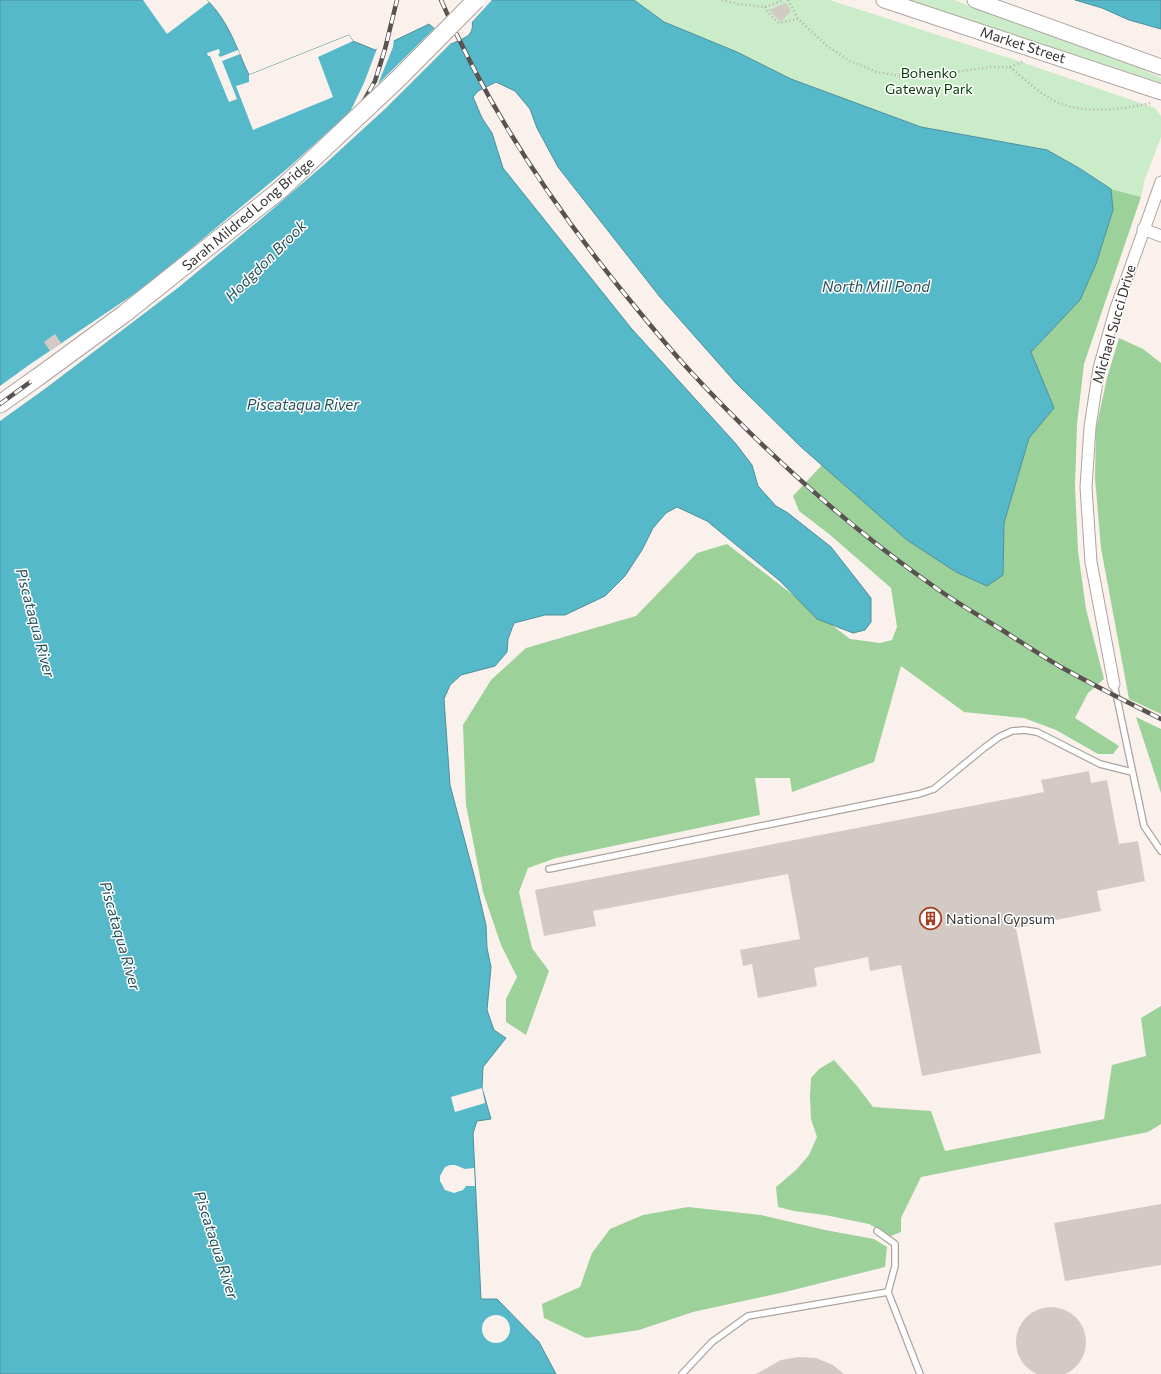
<svg xmlns="http://www.w3.org/2000/svg" width="1161" height="1374" font-family="Commissioner,sans-serif">
	<style>
		.green { fill: #caecc8 }
		.forest { fill: #9cd199 }
		.water { fill: #56b9c9; stroke: #4c909b }
		.pier { fill: #fbf1ec }
		.building { fill: #d4cac5 }
		.lines { fill: none; stroke-linecap: round; stroke-linejoin: round }
		.lane-casing { stroke: #aea49f; stroke-width: 8 }
		.street-casing { stroke: #aea49f; stroke-width: 13 }
		.secondary-casing { stroke: #aea49f; stroke-width: 17 }
		.primary-casing { stroke: #aea49f; stroke-width: 19 }
		.path { stroke: #b6aeaa; stroke-width: 2.5; stroke-dasharray: 1 3; stroke-linecap: butt }
		.lane { stroke: #fff; stroke-width: 5.5 }
		.street { stroke: #fff; stroke-width: 11 }
		.secondary { stroke: #fff; stroke-width: 15 }
		.primary { stroke: #fff; stroke-width: 17 }
		.rail-casing { stroke: #585351; stroke-width: 4.5 }
		.rail { stroke: #fff; stroke-width: 3; stroke-dasharray: 9; stroke-linecap: butt }
		.primary-bridge-casing { stroke: #aea49f; stroke-width: 19; stroke-linecap: butt }
		.primary-bridge { stroke: #fff; stroke-width: 17 }
		.labels { text-anchor: middle; stroke-width: 3; stroke-linejoin: round; paint-order: stroke }
		.street-label { font-size: 14px; fill: #363230; stroke: #fff }
		.park-label { font-size: 14px; fill: #023c05; stroke: #fff }
		.poi-label { font-size: 14px; fill: #363230; stroke: #fff; text-anchor: start }
		.water-label { font-size: 15px; font-style: italic; fill: #265259; stroke: #fff }
	</style>
	<rect width="100%" height="100%" fill="#fbf1ec"/>
	<g class="green">
		<path d="M634,0H830L1012,59L1155,108L1161,116V137L1145,179L1141,197L1111,189L1079,168L1047,150L921,127L791,79L737,52L664,22Z"/>
		<path d="M908,0H954L1135,66L1161,78V83Z"/>
	</g>
	<g class="forest">
		<path d="M1111,189L1141,197L1084,364L1077,424L1075,486L1078,551L1086,609L1104,679L1088,693L1075,718L1119,746L1113,754H1098L1056,730L1024,718L964,712L901,666L874,762L792,792L790,778H755L760,815L556,858L528,868L519,892L532,948L549,971L526,1035L506,1022V999L517,977L501,945L483,892L466,805L463,725L491,680L526,648L636,616L697,553L727,544L850,639L880,643L892,640L897,627L891,588L829,534L799,511L793,496L822,465L907,540L956,572L987,586L1003,575L1004,523L1029,438L1054,408L1031,352L1080,300L1096,264L1113,211Z"/>
		<path d="M1119,338L1143,349L1161,363V714L1129,699L1101,548L1095,478L1096,429L1107,378Z"/>
		<path d="M1136,717L1161,729V793Z"/>
		<path d="M1161,1006V1124L1148,1132L921,1177L901,1218V1232L891,1236L869,1224L825,1215L794,1211L778,1207L776,1187L796,1170L809,1155L817,1137L811,1119L810,1096L811,1078L819,1069L834,1060L857,1086L873,1107L931,1111L945,1151L1104,1119L1112,1065L1146,1056L1141,1018Z"/>
		<path d="M688,1207L761,1215L825,1230L874,1239L887,1247L885,1267L785,1292L693,1312L639,1330L586,1338L544,1318L542,1304L580,1287L592,1253L610,1229L643,1215Z"/>
	</g>
	<g class="water">
		<path d="M0,0H207C229,22 236,47 249,75L349,35L353,41L375,50L429,24L452,44C456,41 461,40 466,37C479,29 469,11 465,0H634L664,22L737,52L791,79L921,127L1047,150L1079,168L1111,189L1113,210L1096,264L1080,300L1031,352L1054,408L1029,438L1004,523L1003,575L987,586L956,572L907,540L800,446L736,383L660,297L558,167L537,128L530,109L515,91L496,82L478,91L473,97L482,118L492,133L503,168L631,328L736,444L752,465L758,486L776,506L788,513L831,547L871,598V622L865,630L853,633L817,619L780,581L707,521L677,507L666,513L653,528L642,550L625,576L605,596L565,615H545L514,623L508,639L507,652L495,666L461,675L450,685L444,699L450,785L475,879L486,925L487,948L491,967L487,1010L494,1030L506,1038L483,1067L482,1088L491,1119L477,1121L473,1133L481,1299H497L539,1342L556,1374H0Z"/>
		<path d="M1075,0H1161V29L1129,20L1102,8Z"/>
	</g>
	<g class="pier">
		<path d="M143,0H207L209,2L167,34Z"/>
		<path d="M463,0H492L470,24L468,15Z"/>
		<path d="M436,27L452,42L453,41L386,108L326,163L268,213L179,287L46,388L0,421V386L29,365L146,286L288,168L350,112L364,83L378,46L394,38L393,47L378,84Z"/>
		<path d="M349,35L353,41L318,57L333,97L253,130L236,86L249,82V75Z"/>
		<path d="M219,49L220,53L218,54L220,57L238,50L240,54L222,61L237,99L229,102L210,56H208L207,53Z"/>
		<path d="M482,1088L485,1103L455,1112L451,1097Z"/>
		<path d="M450,1165H455L465,1169L474,1168L475,1186H466L463,1190L454,1193L445,1190L440,1181V1176L445,1167Z"/>
		<circle cx="496" cy="1329" r="14"/>
	</g>
	<g class="building">
		<path d="M786,3L791,11L781,22L769,10Z"/>
		<path d="M55,334L61,343L50,351L44,342Z"/>
		<path d="M1089,771L1091,783L1107,780L1119,844L1138,841L1145,881L1097,891L1101,911L1016,928L1041,1053L922,1076L901,965L870,971L868,957L814,968L817,986L758,998L752,964L743,966L740,950L800,939L788,874L593,911L596,926L544,936L535,890L1044,792L1041,780Z"/>
		<path d="M1161,1204V1265L1065,1281L1054,1223Z"/>
		<circle cx="1051" cy="1342" r="35"/>
		<path d="M798,1357L816,1358L833,1365L844,1374H756L781,1360Z"/>
	</g>
	<g class="lines">
		<defs>
			<g id="lane">
				<path d="M1114,684L1144,826L1161,851"/>
				<path d="M549,869L919,794L934,789L984,748L999,737L1012,731L1024,730L1037,732L1100,764L1132,772"/>
				<path d="M877,1231L895,1244V1266L888,1292L920,1374"/>
				<path d="M682,1374L712,1342L748,1316L888,1292"/>
			</g>
			<g id="street">
				<path d="M1143,229L1161,236"/>
				<path d="M1114,684L1091,562L1086,487L1090,427L1099,368L1115,311L1161,182"/>
			</g>
			<g id="secondary">
				<path d="M884,0L1161,92"/>
				<path d="M975,0L1161,67"/>
			</g>
			<path id="primary" d="M0,404L38,377"/>
		</defs>
		<use href="#lane" class="lane-casing"/>
		<use href="#street" class="street-casing"/>
		<use href="#secondary" class="secondary-casing"/>
		<use href="#primary" class="primary-casing"/>
		<g class="path">
			<path d="M722,0L738,4L765,7L784,0"/>
			<path d="M788,0L798,19L826,45L850,61L877,72L906,77H920L990,67H1010L1024,61"/>
			<path d="M765,7L770,15L779,23L798,19"/>
			<path d="M1010,67C1023,78 1036,90 1051,99C1078,115 1120,110 1150,103"/>
		</g>
		<use href="#lane" class="lane"/>
		<use href="#street" class="street"/>
		<use href="#secondary" class="secondary"/>
		<use href="#primary" class="primary"/>
		<defs>
			<g id="rail">
				<path d="M441,0C486,104 548,199 619,287C642,315 665,344 690,371C763,450 847,526 936,588C957,603 980,616 1002,630C1021,642 1040,655 1059,666C1093,685 1127,702 1161,719"/>
				<path d="M0,404L125,313L244,220L281,189L342,131L357,113L375,81L385,49L397,0"/>
			</g>
		</defs>
		<use href="#rail" class="rail-casing"/>
		<use href="#rail" class="rail"/>
		<defs>
			<path id="primary-bridge" d="M38,377L124,314L280,190L400,77L476,0"/>
		</defs>
		<use href="#primary-bridge" class="primary-bridge-casing"/>
		<use href="#primary-bridge" class="primary-bridge"/>
	</g>
	<defs>
		<symbol id="building-ring" viewBox="-11 -11 22 22"><circle r="9.5" fill="#fff" stroke="#a63e20" stroke-width="1.5"/><path d="M-4-6H4V6H1V3H-1V6H-4ZM-2.5-4.3h1.7v1.8h-1.7ZM.8-4.3h1.7v1.8H.8ZM-2.5-1h1.7V.8h-1.7ZM.8-1h1.7V.8H.8Z" fill="#a63e20"/></symbol>
	</defs>
	<g fill-rule="evenodd">
		<use href="#building-ring" x="918" y="906" width="25" height="25"/>
	</g>
	<g class="labels">
		<g class="street-label">
			<text transform="translate(1023 45) rotate(18)" y="5">Market Street</text>
			<text transform="translate(248 214) rotate(-40)" y="5">Sarah Mildred Long Bridge</text>
			<text transform="translate(1114 324) rotate(-74)" y="5">Michael Succi Drive</text>
		</g>
		<g class="park-label">
			<text x="929" y="78">Bohenko<tspan x="929" dy="16">Gateway Park</tspan></text>
		</g>
		<g class="poi-label">
			<text x="946" y="924">National Gypsum</text>
		</g>
		<g class="water-label">
			<text transform="translate(266 261) rotate(-45)" y="5">Hodgdon Brook</text>
			<text x="876" y="292">North Mill Pond</text>
			<text x="303" y="410">Piscataqua River</text>
			<text transform="translate(35 623) rotate(75)" y="5">Piscataqua River</text>
			<text transform="translate(120 936) rotate(74)" y="5">Piscataqua River</text>
			<text transform="translate(216 1245) rotate(72)" y="5">Piscataqua River</text>
		</g>
	</g>
</svg>
